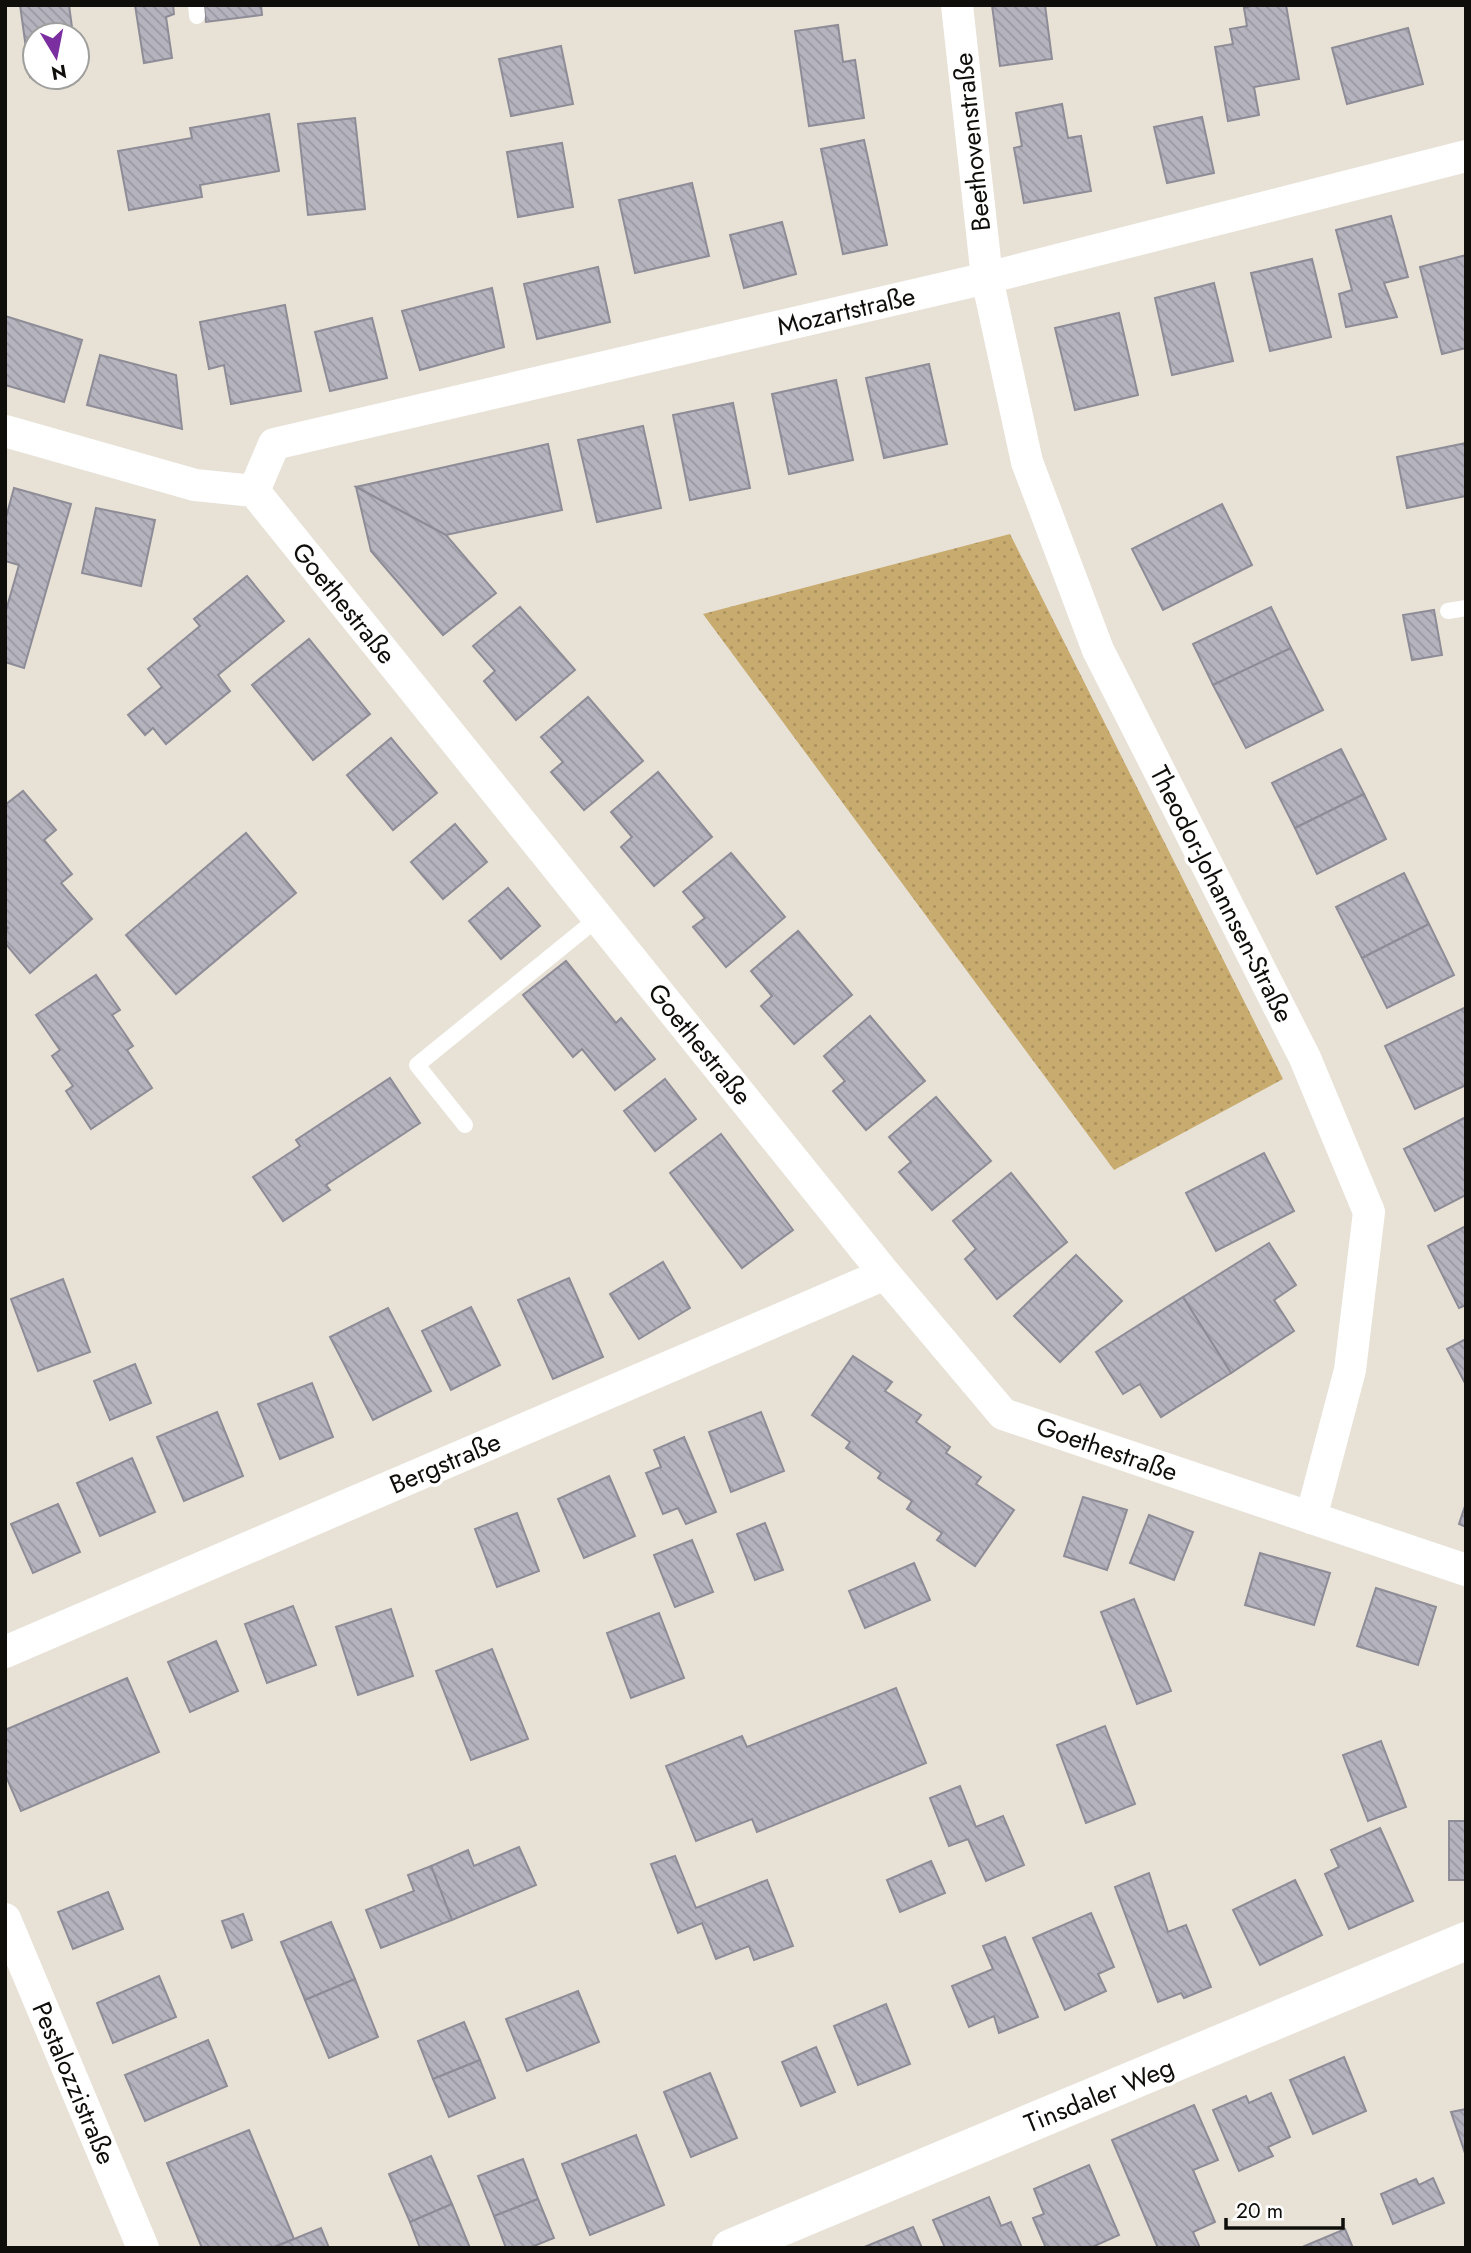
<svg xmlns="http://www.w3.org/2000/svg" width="1471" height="2253" font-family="Jost,sans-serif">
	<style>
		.park { fill: url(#park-dots) }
		.building { fill: url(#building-back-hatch); stroke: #8e8c96; stroke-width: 2 }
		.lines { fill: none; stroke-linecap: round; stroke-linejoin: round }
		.service { stroke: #fff; stroke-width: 16 }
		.minor { stroke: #fff; stroke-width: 32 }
		.tertiary { stroke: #fff; stroke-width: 38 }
		.labels { text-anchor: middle; stroke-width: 7; stroke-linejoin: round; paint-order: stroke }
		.street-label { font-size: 26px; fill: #0f0e0a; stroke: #fff }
	</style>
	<defs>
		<pattern id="park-dots" width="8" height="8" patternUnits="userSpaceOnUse" patternTransform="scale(1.75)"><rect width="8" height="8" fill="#c8ab6f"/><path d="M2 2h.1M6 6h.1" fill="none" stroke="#ab925f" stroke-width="1.8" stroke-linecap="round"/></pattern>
		<pattern id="building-back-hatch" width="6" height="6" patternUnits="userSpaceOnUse" patternTransform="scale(1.75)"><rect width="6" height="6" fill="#b5b3be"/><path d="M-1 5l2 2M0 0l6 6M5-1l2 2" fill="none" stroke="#9a99a2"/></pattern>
	</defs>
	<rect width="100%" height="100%" fill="#e7e1d6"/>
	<path class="park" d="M1010,534L1283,1079L1114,1170L703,614Z"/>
	<g class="building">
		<path d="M20,5H69L73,35H35V76L30,77Z"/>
		<path d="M135,5H173L174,14L166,17L172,58L144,63Z"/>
		<path d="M204,5H261L262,15L206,22Z"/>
		<path d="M992,5H1045L1052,59L1000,66Z"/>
		<path d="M1254,5H1286L1299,79L1254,87L1259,115L1228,121L1215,47L1233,44L1230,29L1247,26L1244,8Z"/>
		<path d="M838,25L843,62L855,60L864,118L809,126L795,31Z"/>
		<path d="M1408,28L1423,84L1347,104L1332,48Z"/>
		<path d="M561,46L573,104L511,116L499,59Z"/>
		<path d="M1062,104L1068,138L1081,136L1091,191L1024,203L1014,148L1022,146L1016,113Z"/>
		<path d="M269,114L279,171L200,185L202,197L129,210L118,151L192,138L190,128Z"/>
		<path d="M1202,117L1214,173L1167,183L1154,127Z"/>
		<path d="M355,118L365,209L308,215L298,124Z"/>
		<path d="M864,140L887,245L843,254L821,149Z"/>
		<path d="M562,143L573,207L518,217L507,152Z"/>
		<path d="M692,183L709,256L635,273L619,200Z"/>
		<path d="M1391,216L1408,277L1384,283L1397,317L1346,327L1339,294L1352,290L1336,230Z"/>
		<path d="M782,222L796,274L744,288L730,235Z"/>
		<path d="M1466,255V348L1442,354L1420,267Z"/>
		<path d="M1312,259L1331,337L1270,351L1251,273Z"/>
		<path d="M598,267L610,322L537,339L524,284Z"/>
		<path d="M1214,283L1233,361L1172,375L1155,298Z"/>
		<path d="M492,288L504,347L420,370L402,311Z"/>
		<path d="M285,305L301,391L231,404L224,365L209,369L200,322Z"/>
		<path d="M1119,313L1138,395L1075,410L1055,328Z"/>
		<path d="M5,316L82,340L64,402L5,385Z"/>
		<path d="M372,318L387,378L330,391L315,332Z"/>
		<path d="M100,355L176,375L182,429L87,405Z"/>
		<path d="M929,364L947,444L884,458L866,378Z"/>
		<path d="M836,380L853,460L789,474L772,394Z"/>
		<path d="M733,403L750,488L690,500L673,415Z"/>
		<path d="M643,426L661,508L597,522L578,440Z"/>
		<path d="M1466,443V496L1407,508L1397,457Z"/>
		<path d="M548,444L562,510L446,535L356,487Z"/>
		<path d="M356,487L446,535L496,593L443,635L371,551Z"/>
		<path d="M14,488L71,504L24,668L5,662V614L19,565L5,561V521Z"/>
		<path d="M1222,504L1252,565L1163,610L1132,549Z"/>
		<path d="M96,508L155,520L141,586L82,573Z"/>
		<path d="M247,576L284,621L218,675L230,691L166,744L153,728L145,735L128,715L162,687L148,669L200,626L194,619Z"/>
		<path d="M520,607L575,670L516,720L484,681L495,671L473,646Z"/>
		<path d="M1271,607L1291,648L1213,685L1193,644Z"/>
		<path d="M1434,610L1442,655L1412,660L1403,615Z"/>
		<path d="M309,639L370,714L313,760L252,685Z"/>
		<path d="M1291,648L1323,710L1246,748L1213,685Z"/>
		<path d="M588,697L643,761L584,810L551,772L563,762L541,737Z"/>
		<path d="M391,738L437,793L393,830L347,775Z"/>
		<path d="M1341,749L1364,794L1295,828L1272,783Z"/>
		<path d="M658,772L712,837L654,886L621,847L632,837L611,812Z"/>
		<path d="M23,791L56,830L44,840L72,874L61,883L92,919L30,973L5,943V931L8,928L5,925V805Z"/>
		<path d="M1364,794L1386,839L1317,874L1295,828Z"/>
		<path d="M455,824L487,862L443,899L411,862Z"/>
		<path d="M246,833L296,893L176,994L126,935Z"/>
		<path d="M731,853L785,917L726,967L693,927L705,918L683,892Z"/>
		<path d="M1404,873L1429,924L1362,958L1336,907Z"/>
		<path d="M508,888L540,926L501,959L469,921Z"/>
		<path d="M1429,924L1454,975L1387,1008L1362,958Z"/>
		<path d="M798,931L852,995L794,1044L761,1006L772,996L751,971Z"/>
		<path d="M566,961L616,1023L621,1018L655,1059L615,1090L582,1049L573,1057L523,995Z"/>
		<path d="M96,975L120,1010L112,1015L133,1046L127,1050L152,1088L91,1129L66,1091L73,1086L52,1056L60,1050L36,1015Z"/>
		<path d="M1466,1007V1085L1415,1109L1385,1046Z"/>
		<path d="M870,1016L925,1081L866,1130L833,1091L845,1081L824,1056Z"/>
		<path d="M390,1078L420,1123L326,1185L330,1190L283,1221L253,1177L300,1146L296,1140Z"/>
		<path d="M665,1079L696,1119L655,1151L624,1111Z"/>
		<path d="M936,1097L991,1161L932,1210L899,1172L911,1162L889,1137Z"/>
		<path d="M1466,1117V1195L1435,1211L1404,1149Z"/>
		<path d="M721,1134L793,1230L742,1268L670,1173Z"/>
		<path d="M1264,1153L1294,1211L1216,1251L1186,1193Z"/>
		<path d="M1011,1173L1067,1242L997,1299L965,1259L976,1249L953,1221Z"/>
		<path d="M1466,1226V1305L1459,1308L1428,1246Z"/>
		<path d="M1269,1243L1296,1285L1274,1300L1294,1331L1231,1373L1183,1297Z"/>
		<path d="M1076,1255L1122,1301L1060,1362L1014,1316Z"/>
		<path d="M663,1262L690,1308L639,1339L610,1294Z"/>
		<path d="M569,1278L603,1357L553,1379L518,1300Z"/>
		<path d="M63,1279L90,1352L38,1371L11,1299Z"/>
		<path d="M1183,1297L1231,1373L1161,1417L1140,1384L1123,1394L1096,1352Z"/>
		<path d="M471,1307L500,1365L451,1390L422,1331Z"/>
		<path d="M388,1308L431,1391L373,1420L330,1337Z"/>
		<path d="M1466,1339V1385L1447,1349Z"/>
		<path d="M853,1356L892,1382L885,1391L921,1415L916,1422L950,1447L946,1453L981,1477L976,1484L1014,1510L975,1566L937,1540L942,1533L907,1509L912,1501L878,1478L881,1473L846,1448L850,1442L812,1415Z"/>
		<path d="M135,1364L151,1403L110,1420L94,1381Z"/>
		<path d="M312,1383L333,1437L280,1459L258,1404Z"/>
		<path d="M217,1412L243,1476L184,1501L157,1437Z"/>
		<path d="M761,1412L784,1471L731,1492L709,1432Z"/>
		<path d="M684,1437L716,1512L686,1524L678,1508L663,1514L646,1473L661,1467L654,1450Z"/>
		<path d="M132,1458L155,1512L100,1536L77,1483Z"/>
		<path d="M609,1476L635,1536L584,1558L558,1499Z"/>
		<path d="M1083,1497L1127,1510L1107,1570L1064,1556Z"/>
		<path d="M1466,1503V1527L1459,1524Z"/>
		<path d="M58,1504L80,1552L33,1573L11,1524Z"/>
		<path d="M517,1513L539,1571L497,1587L475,1529Z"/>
		<path d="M1149,1515L1193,1532L1174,1580L1130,1563Z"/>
		<path d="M765,1523L783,1570L755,1580L737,1534Z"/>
		<path d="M692,1540L713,1592L675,1607L654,1555Z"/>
		<path d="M1260,1553L1330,1573L1314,1625L1245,1605Z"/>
		<path d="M914,1563L930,1600L865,1628L849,1591Z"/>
		<path d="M1376,1588L1436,1607L1418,1665L1357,1646Z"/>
		<path d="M1134,1599L1171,1691L1137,1704L1101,1612Z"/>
		<path d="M293,1606L316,1665L267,1683L245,1624Z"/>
		<path d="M391,1609L413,1676L358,1695L336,1627Z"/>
		<path d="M659,1613L684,1678L631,1698L607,1633Z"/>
		<path d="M216,1641L238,1691L190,1712L168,1662Z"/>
		<path d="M492,1649L528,1739L471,1760L436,1671Z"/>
		<path d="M127,1678L159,1752L21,1811L5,1774V1730Z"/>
		<path d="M896,1688L926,1763L757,1832L752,1819L696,1841L666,1766L742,1736L747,1747Z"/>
		<path d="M1105,1726L1135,1804L1086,1823L1057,1745Z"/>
		<path d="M1381,1741L1406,1807L1368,1821L1343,1755Z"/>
		<path d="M960,1786L976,1827L1003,1816L1024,1865L986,1881L968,1839L949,1846L930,1798Z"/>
		<rect x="1449" y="1821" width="17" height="59"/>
		<path d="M1380,1828L1413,1901L1349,1929L1325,1874L1339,1867L1331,1850Z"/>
		<path d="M519,1847L536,1885L452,1920L431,1866L468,1850L474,1866Z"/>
		<path d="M675,1856L696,1908L767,1880L793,1946L754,1960L749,1946L716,1959L702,1923L678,1933L651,1864Z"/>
		<path d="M931,1861L945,1893L900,1912L887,1880Z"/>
		<path d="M431,1866L452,1920L381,1948L366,1910L414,1891L408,1875Z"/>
		<path d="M1149,1873L1168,1932L1186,1925L1211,1987L1184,1998L1181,1993L1158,2002L1115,1887Z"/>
		<path d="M1295,1880L1322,1935L1260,1965L1233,1910Z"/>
		<path d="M108,1892L123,1929L73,1949L58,1912Z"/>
		<path d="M1091,1913L1114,1967L1098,1974L1106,1991L1065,2010L1033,1938Z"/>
		<path d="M243,1914L252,1940L232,1948L222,1921Z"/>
		<path d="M331,1922L355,1979L305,2000L281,1942Z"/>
		<path d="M1005,1937L1038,2017L999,2033L994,2016L969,2027L952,1986L993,1969L983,1946Z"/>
		<path d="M159,1976L176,2017L113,2043L97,2003Z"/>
		<path d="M355,1979L378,2037L329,2058L305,2000Z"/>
		<path d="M578,1991L599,2042L527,2071L506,2019Z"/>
		<path d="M886,2004L910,2064L858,2085L834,2026Z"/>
		<path d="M464,2022L480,2060L433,2079L418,2041Z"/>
		<path d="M208,2040L227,2086L145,2121L125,2075Z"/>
		<path d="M816,2047L835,2092L801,2106L782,2062Z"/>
		<path d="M1344,2057L1366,2111L1313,2134L1290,2080Z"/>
		<path d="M480,2060L495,2098L449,2117L433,2079Z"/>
		<path d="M710,2073L737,2138L691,2157L664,2092Z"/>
		<path d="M1271,2093L1290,2137L1268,2147L1273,2156L1239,2171L1213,2110L1246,2096L1249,2103Z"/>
		<path d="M1194,2105L1218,2160L1193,2170L1215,2222L1193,2232L1200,2248H1158L1112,2140Z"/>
		<path d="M1466,2109V2156L1451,2112Z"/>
		<path d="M249,2130L294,2239L272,2248H202L167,2163Z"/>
		<path d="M636,2135L664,2205L590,2235L562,2164Z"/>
		<path d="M431,2156L452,2204L410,2222L389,2174Z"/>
		<path d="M523,2159L538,2199L494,2216L478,2176Z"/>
		<path d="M1089,2165L1119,2235L1090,2248H1046L1033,2218L1044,2214L1034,2189Z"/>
		<path d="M1433,2178L1444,2203L1393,2224L1381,2194L1416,2179L1419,2185Z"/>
		<path d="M989,2197L1001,2226L1011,2222L1022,2248H945L933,2220Z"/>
		<path d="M538,2199L554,2238L529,2248H506L494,2216Z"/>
		<path d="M452,2204L470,2248H420L410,2222Z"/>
		<path d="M913,2227L922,2248H862Z"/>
		<path d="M321,2228L329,2248H272L294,2239Z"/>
		<path d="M1345,2229L1353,2248H1300Z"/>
	</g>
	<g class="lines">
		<g class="service">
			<path d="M196,5L197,16"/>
			<path d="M1448,611L1466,608"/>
			<path d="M465,1125L417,1065L598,918"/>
		</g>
		<g class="minor">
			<path d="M957,5L987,278L1027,462L1098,650L1305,1058L1369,1212L1350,1370L1311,1518"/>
			<path d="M5,431L195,485L254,491L885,1274L1003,1414L1466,1570"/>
			<path d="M254,491L274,444L987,278L1466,156"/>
			<path d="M5,1652L885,1274"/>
			<path d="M5,1919L143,2248"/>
		</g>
		<path class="tertiary" d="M731,2248L1466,1941"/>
	</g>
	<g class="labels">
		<g class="street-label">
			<text transform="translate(972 142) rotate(-96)" y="9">Beethovenstraße</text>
			<text transform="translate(846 311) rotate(-13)" y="9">Mozartstraße</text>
			<text transform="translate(344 603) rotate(51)" y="9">Goethestraße</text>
			<text transform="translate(1222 894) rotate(63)" y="9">Theodor-Johannsen-Straße</text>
			<text transform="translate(700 1044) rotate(51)" y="9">Goethestraße</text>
			<text transform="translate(1107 1449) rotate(19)" y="9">Goethestraße</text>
			<text transform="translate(445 1463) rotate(-23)" y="9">Bergstraße</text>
			<text transform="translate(74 2083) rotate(67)" y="9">Pestalozzistraße</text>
			<text transform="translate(1099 2095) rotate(-22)" y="9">Tinsdaler Weg</text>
		</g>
	</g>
	<rect width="1471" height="2253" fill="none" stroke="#0f0e0a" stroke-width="14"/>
	<g transform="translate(56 56) rotate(170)"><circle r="33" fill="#ffffff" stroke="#9f9f9d" stroke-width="2"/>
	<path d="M0-5L12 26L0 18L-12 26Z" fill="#7a2e9f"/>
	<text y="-10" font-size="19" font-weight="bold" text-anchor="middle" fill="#0f0e0a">N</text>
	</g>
	<path d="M1226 2218v10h117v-10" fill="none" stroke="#0f0e0a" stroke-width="3.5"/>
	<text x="1236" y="2218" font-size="21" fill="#0f0e0a" stroke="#ffffff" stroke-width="5" paint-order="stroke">20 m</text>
</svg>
